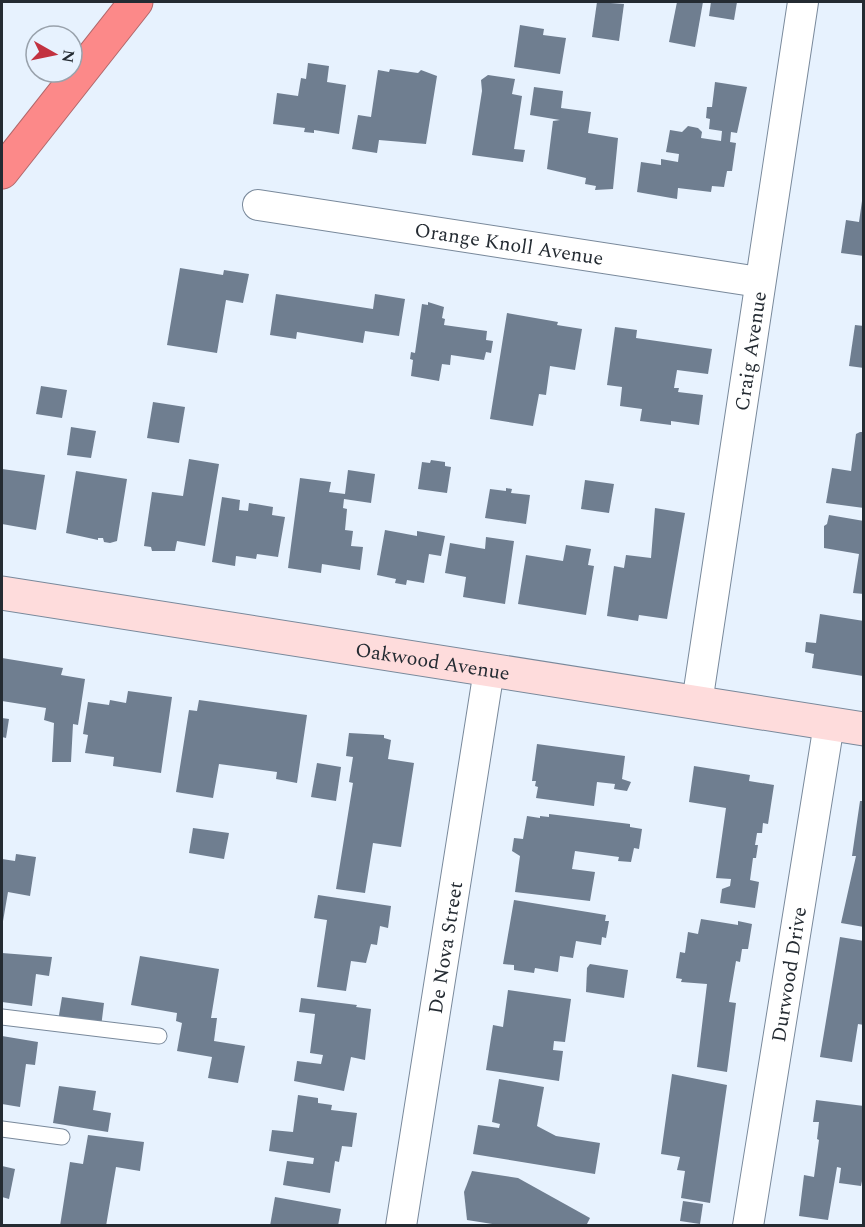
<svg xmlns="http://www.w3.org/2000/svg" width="865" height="1227" font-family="Spectral,serif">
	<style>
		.building { fill: #6f7e90 }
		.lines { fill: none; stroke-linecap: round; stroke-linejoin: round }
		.lane-casing { stroke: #79899b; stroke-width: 17 }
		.street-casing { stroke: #79899b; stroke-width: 32 }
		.secondary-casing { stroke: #79899b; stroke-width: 35 }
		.highway-casing { stroke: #b0686b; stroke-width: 35 }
		.lane { stroke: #fff; stroke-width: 15 }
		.street { stroke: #fff; stroke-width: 30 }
		.secondary { stroke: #fedcdc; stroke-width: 33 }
		.highway { stroke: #fc8989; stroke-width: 33 }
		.labels { text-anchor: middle; stroke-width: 6; stroke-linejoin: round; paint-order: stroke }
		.street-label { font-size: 20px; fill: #242b32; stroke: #e7f2fe }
	</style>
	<rect width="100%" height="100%" fill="#e7f2fe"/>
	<g class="building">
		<path d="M597,2L624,4L619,41L592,37Z"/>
		<path d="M677,2H703L695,47L669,42Z"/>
		<path d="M711,2H737L734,20L709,16Z"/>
		<path d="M520,25L544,29L543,35L566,38L560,74L514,67Z"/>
		<path d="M308,63L329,66L327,82L346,85L339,134L314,130V133L304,132L305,128L273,124L277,93L298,96L301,78L306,79Z"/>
		<path d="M390,69L418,73L421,70L437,76L426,144L379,140L377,153L352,149L358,115L371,117L378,70L389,72Z"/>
		<path d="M488,75L515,79L512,94L522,96L514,149L525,150L523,162L472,155L482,91L481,80Z"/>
		<path d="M715,82L747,87L737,133L731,132L730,142L736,143L732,171H727L724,187L712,186L711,192L678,188L677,199L637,192L641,162L661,165V159L678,162L679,154L666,152L670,130L682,132L688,126L698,128L702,132L701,138L721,141L722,131L709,129L710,119L706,118L707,107H712Z"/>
		<path d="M534,87L563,91L561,108L591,112L588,133L618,138L613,189L595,190L596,186L585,184L586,178L547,169L553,121L560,120L530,115Z"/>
		<path d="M862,201L864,256L841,253L846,220L859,222Z"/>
		<path d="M180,268L223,275L224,270L249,274L243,303L226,300L217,353L167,345Z"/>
		<path d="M276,294L373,309L375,294L405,299L399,336L365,331L363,343L297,332L296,339L270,335Z"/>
		<path d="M428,302L444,307L442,318L445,319L444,325L487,331L486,340L493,341L491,353L486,352L484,360L451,355L450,365L442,364L439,381L411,376L413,360L410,359L411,352L415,353L422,304L428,305Z"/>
		<path d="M507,313L558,322L557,325L582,329L575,370L550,366L546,395L539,394L533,426L490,419Z"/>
		<path d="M855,325L864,326V368L849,366Z"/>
		<path d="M615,327L637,330L636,338L712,349L708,374L677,370L674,388H679L678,392L703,395L699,425L671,421V425L640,421L642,409L620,406L622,387L607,385Z"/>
		<path d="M41,386L67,390L62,418L36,414Z"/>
		<path d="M153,402L185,407L179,443L147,438Z"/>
		<path d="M71,427L96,431L91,458L67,455Z"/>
		<path d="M860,432H864V508L826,503L832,468L851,471L856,434Z"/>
		<path d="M189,459L219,464L205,546L177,541L175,551H152L151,547L144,546L152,492L183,496Z"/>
		<path d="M431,460L445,462V466L451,467L447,493L418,489L422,462L430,463Z"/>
		<path d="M2,469L45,475L36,530L2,524Z"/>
		<path d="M348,470L375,474L371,503L344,499L343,508L347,509L345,530L353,531L351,546L363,547L360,570L322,564L321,573L288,568L300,478L331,482L329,492L345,494Z"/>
		<path d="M76,471L127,479L117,541L110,543L104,542L103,538H98V540L66,533Z"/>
		<path d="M585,480L614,484L609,513L581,509Z"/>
		<path d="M506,488L512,489L511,493L530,495L526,524L485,518L490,489L506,491Z"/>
		<path d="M222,497L240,500L239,510L248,511L249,503L273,507L272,515L285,517L278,557L257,554L256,559L236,556L235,566L212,562Z"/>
		<path d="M655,508L685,513L667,619L639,615L638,621L607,616L614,566L624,568L626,555L651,558Z"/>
		<path d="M829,515L864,521V594L853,593L859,554L824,548V526L827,524Z"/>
		<path d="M385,530L417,536V531L445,536L441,556L429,554L424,583L407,580L406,585L395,583L396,579L377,575Z"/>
		<path d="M486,537L514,541L505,604L463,597L466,577L445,573L450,543L485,549Z"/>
		<path d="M566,545L591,549L588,565L594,566L586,615L518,604L526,555L563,561Z"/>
		<path d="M820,614L864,621L863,676L812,668L814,654L805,652L806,642L816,643Z"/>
		<path d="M2,658L63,668L61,675L85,679L78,725L73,724L71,762H52L54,723L44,720L46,708L2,701Z"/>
		<path d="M128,691L172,697L161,773L113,766L114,757L85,753L88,735L83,734L88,702L109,705L110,700L126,703Z"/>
		<path d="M199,700L307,715L297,783L276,779L277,772L219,764L213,798L176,792L189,710L197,711Z"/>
		<path d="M2,718L9,719L6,738L2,737Z"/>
		<path d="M349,733L384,735V738L391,740L388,759L414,763L401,847L373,843L365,893L336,889L353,783L349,782L353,757L346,756Z"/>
		<path d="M537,744L625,756L622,779L631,782L627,791L614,789L615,784L597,782L594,806L536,798L538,787L535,786L536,781H532Z"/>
		<path d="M317,763L341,767L336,801L311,797Z"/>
		<path d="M694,766L750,775L749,781L774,785L768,824L763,823L762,833H757L755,845H758L756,858H753L750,880L759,882L755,908L720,903L722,889L730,886L731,879L716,878L726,808L689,802Z"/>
		<path d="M860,801H864V927L841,923L856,856H852Z"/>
		<path d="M549,814L630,824V827L642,829L639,849L634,848L631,862L618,861L619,857L575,851L572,869L595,872L590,901L515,892L520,856L512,851L514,838L523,839L527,816L540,818V816L549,817Z"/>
		<path d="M193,828L229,833L224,859L189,853Z"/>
		<path d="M16,854L36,857L30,896L8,892L2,927V859L15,861Z"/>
		<path d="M318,895L391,906L388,928L380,926L377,945L371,944L366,963L351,961L346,991L317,987L327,920L314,918Z"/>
		<path d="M514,900L606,915L605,921H609L606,938L602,937L601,945L576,941L573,958L560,956L558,972L535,968L534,973L514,970V965L503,964Z"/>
		<path d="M701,919L738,925V921L752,924L748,949H742L740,962L736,961L729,1002L736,1003L727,1072L697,1067L707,984L681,982L682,979L676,978L680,952L685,953L688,932L698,934Z"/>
		<path d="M840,937L864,941V1025L858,1024L852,1062L820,1057Z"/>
		<path d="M2,953L52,957L49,976L36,974L32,1006L2,1002Z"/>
		<path d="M140,956L219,969L211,1018H217L214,1041L245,1046L238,1083L208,1078L212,1057L177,1051L182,1023L176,1021L177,1013L131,1005Z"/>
		<path d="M590,964L628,970L624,998L586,992L587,968Z"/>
		<path d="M508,990L571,999L565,1042L554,1041L553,1050L563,1051L559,1081L486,1070L493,1025L503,1027Z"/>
		<path d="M62,997L104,1003L101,1027L58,1021Z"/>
		<path d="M301,998L357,1005L356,1007L371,1009L365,1060L351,1057L344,1091L294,1081L297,1061L321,1064L323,1055L310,1053L315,1014L299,1012Z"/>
		<path d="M2,1036L38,1042L35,1065L26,1064L20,1107L2,1104Z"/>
		<path d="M672,1074L727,1085L710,1203L681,1198L685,1171L677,1170L680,1157L661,1154Z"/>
		<path d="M499,1079L544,1087L537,1126L556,1136L600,1143L595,1174L473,1154L478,1125L499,1128L500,1124L492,1122Z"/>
		<path d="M59,1086L96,1091L93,1110L111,1113L108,1132L53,1123Z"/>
		<path d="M298,1095L318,1098V1103L332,1105L331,1110L357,1113L352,1147L342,1146L339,1162L335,1161L330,1193L283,1185L287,1161L313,1164L314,1158L269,1151L272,1130L293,1132Z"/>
		<path d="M816,1100L864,1106V1171L861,1186L839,1183L841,1168L837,1167L828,1220L799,1216L804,1175L814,1177L819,1140L817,1139L819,1122H813Z"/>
		<path d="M88,1135L144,1142L140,1171L116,1167L106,1226H60L70,1162L83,1164Z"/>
		<path d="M2,1166L15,1169L9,1199L2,1197Z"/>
		<path d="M472,1171L518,1178L590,1218L586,1226H505L467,1220L464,1192Z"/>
		<path d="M275,1197L341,1209L338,1226H270Z"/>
		<path d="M683,1201L703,1204L700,1224L680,1221Z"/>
	</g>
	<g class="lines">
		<defs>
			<g id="lane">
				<path d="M2,1017L159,1036"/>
				<path d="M2,1129L62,1137"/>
			</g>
			<g id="street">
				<path id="s1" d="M258,205L759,282"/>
				<path id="s2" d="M697,703L803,2"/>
				<path id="s3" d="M401,1226L489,670"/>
				<path id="s4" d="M748,1226L829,724"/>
			</g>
			<g id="secondary">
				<path id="s5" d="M2,593L864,729"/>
			</g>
			<path id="highway" d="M2,172L136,2"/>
		</defs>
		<use href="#lane" class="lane-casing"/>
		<use href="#street" class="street-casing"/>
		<use href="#secondary" class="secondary-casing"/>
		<use href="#highway" class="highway-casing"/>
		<use href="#lane" class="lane"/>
		<use href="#street" class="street"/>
		<use href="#secondary" class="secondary"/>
		<use href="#highway" class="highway"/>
	</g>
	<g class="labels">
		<g class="street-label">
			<text dy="7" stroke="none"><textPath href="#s1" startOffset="254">Orange Knoll Avenue</textPath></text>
			<text dy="7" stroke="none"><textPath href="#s2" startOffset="356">Craig Avenue</textPath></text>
			<text dy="7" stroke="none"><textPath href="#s5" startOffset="436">Oakwood Avenue</textPath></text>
			<text dy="7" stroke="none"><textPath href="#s3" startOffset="282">De Nova Street</textPath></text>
			<text dy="7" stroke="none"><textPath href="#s4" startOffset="255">Durwood Drive</textPath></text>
		</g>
	</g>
	<rect width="865" height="1227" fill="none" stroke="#242b32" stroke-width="6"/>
	<g transform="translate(54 54) rotate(99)"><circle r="28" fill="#e7f2fe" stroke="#99a2ac" stroke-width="1.5"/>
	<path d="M0-4.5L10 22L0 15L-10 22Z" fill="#c23240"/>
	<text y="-9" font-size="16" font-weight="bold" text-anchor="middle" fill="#242b32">N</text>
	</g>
</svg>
